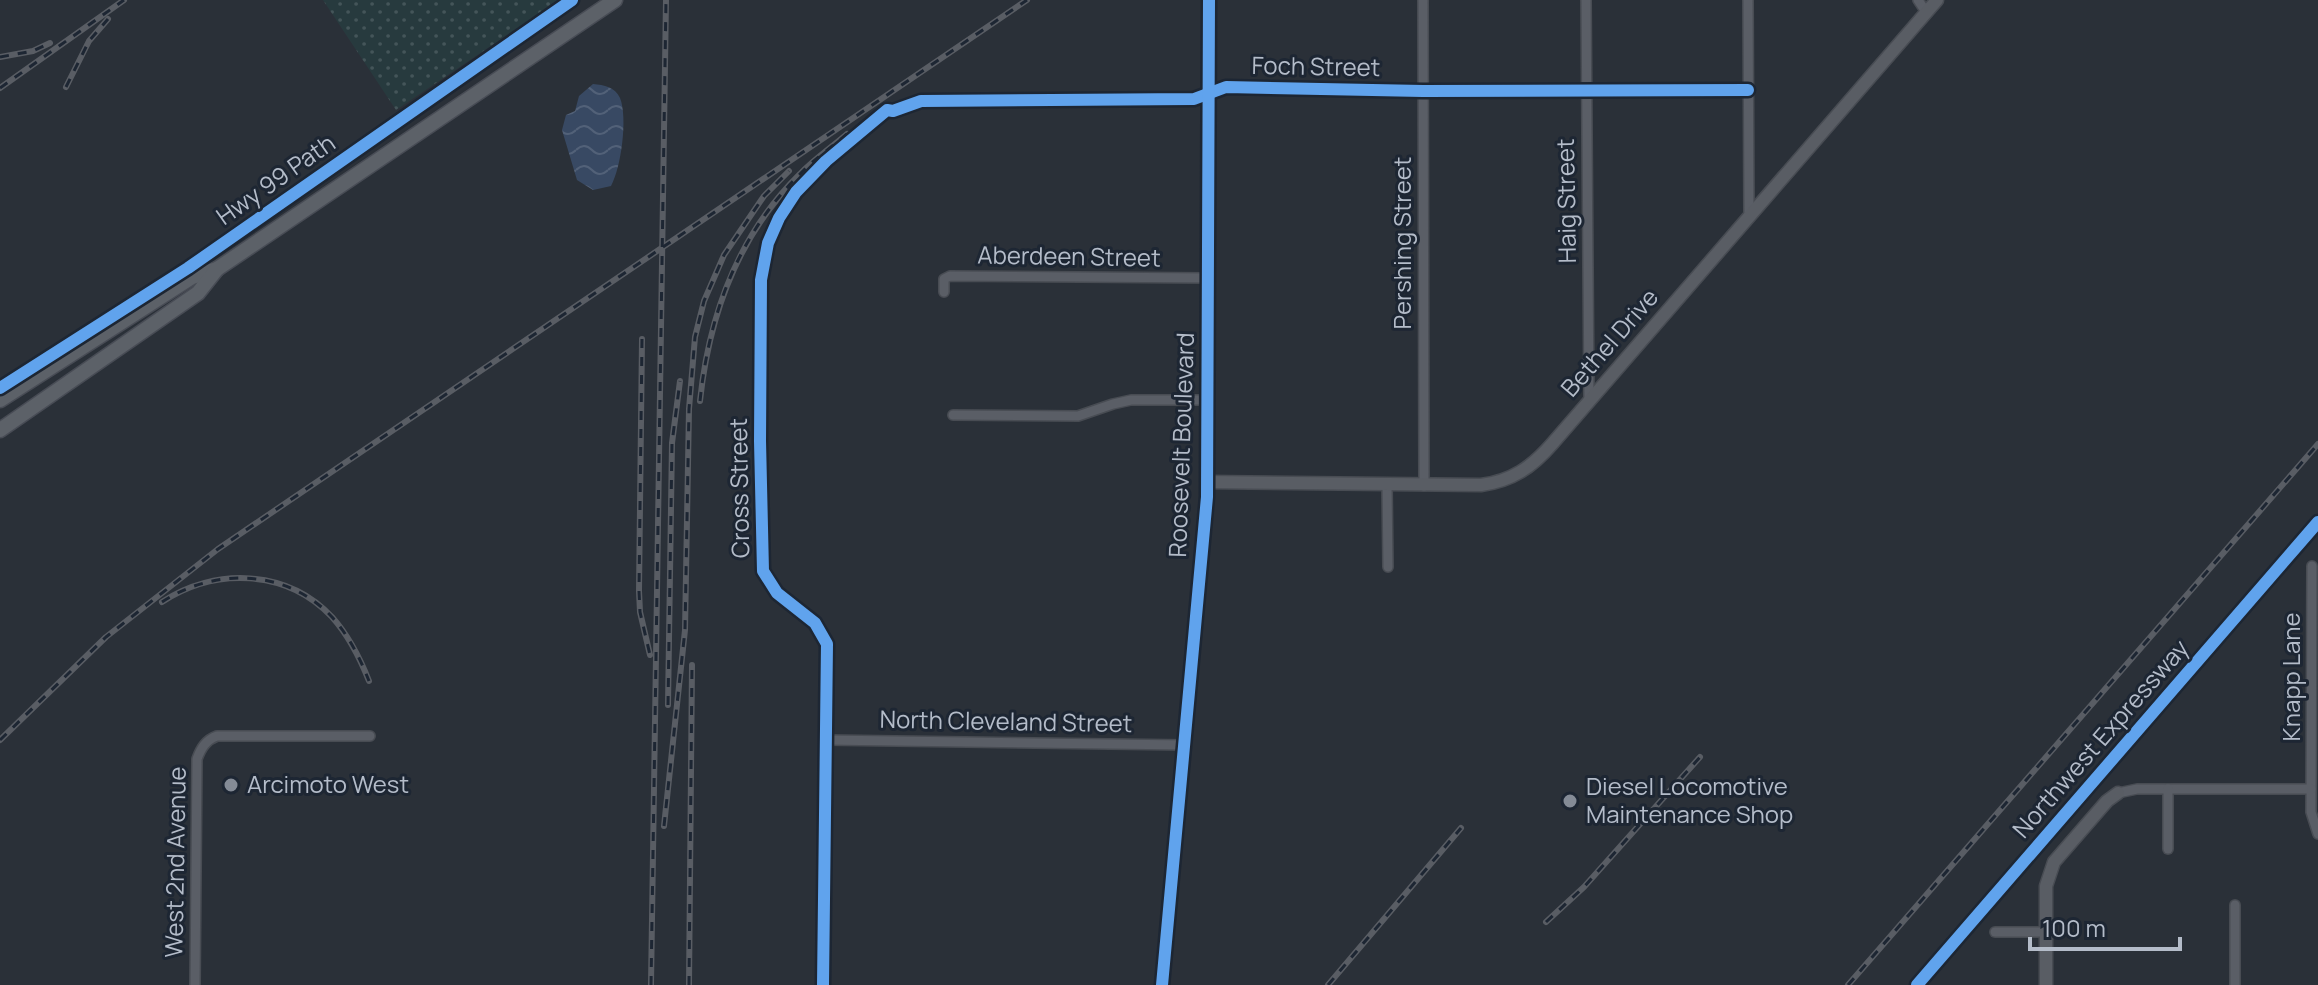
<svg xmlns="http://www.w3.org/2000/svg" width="2318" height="985" font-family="Manrope,sans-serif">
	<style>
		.grass { fill: url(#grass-dots) }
		.water { fill: url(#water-waves) }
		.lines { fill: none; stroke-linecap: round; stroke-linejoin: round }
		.street-casing { stroke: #484c53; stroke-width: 12 }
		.secondary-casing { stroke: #484c53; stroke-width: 15 }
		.primary-casing { stroke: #484c55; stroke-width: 17 }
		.street { stroke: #5a5e66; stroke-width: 9 }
		.secondary { stroke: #595d64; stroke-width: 12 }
		.primary { stroke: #5c6168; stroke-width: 14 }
		.rail-casing { stroke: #595d64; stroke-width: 6 }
		.rail { stroke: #1d2633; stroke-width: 3; stroke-dasharray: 9; stroke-linecap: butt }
		.cycleway-casing { stroke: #1d2633; stroke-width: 17 }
		.cycleway { stroke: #60a3ed; stroke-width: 12 }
		.poi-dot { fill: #848b96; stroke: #1d2633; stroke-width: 3 }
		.labels { text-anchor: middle; stroke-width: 6; stroke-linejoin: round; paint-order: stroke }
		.street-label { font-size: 24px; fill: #b4bcc9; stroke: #1d2633 }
		.poi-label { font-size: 24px; fill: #b4bcc9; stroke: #1d2633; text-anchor: start }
	</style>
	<defs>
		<pattern id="grass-dots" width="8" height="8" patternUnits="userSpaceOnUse" patternTransform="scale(2)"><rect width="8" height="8" fill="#273a3e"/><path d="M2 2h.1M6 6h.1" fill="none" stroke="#445559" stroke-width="1.8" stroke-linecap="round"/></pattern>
		<pattern id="water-waves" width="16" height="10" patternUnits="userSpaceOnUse" patternTransform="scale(2)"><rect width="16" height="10" fill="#384963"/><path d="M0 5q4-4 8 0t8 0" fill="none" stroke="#526178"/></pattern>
	</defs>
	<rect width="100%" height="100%" fill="#2a3038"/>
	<path class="grass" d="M323,0H559L396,110Z"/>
	<path class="water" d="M593,84C604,85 615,87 620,98C628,118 621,168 611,186L593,190L577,180L562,130L566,115L575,111L579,96Z"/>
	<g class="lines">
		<defs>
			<g id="street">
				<path d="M1423,0L1424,486"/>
				<path d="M1586,0L1589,401"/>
				<path d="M1748,0L1749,216"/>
				<path d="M1918,0L1926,12"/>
				<path d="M944,292V279L950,276L1208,278"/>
				<path d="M953,415L1078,416L1113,404L1131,400H1207"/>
				<path d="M1387,485L1388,567"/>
				<path d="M2312,566L2311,812L2318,834"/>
				<path d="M826,740L1185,745"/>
				<path d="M2118,793L2137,789H2311"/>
				<path d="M2168,849V789"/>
				<path d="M1995,932H2046"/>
				<path d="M195,985L197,759C201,748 206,740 217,736H370"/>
				<path d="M823,985L827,644L815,623L777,593L763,571L760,441L761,280L768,243L779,218L796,192L826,161L887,110L893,111L921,101L1194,99L1226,87L1423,91L1748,90"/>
				<path d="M2235,985V905"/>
			</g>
			<g id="secondary">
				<path d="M1207,482L1481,485C1512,481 1532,467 1552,444L1937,0"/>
				<path d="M1162,985L1207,497L1209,0"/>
				<path d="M1917,985L2318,522"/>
				<path d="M2046,985V886L2054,862L2107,801L2118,793"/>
			</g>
			<g id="primary">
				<path d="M0,400L192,277L217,269"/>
				<path d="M0,430L198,293L217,269L615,0"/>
			</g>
		</defs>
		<use href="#street" class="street-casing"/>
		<use href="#secondary" class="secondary-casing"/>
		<use href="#primary" class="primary-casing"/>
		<use href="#street" class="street"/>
		<use href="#secondary" class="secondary"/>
		<use href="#primary" class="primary"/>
		<defs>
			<g id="rail">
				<path d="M0,57L33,51L50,43"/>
				<path d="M66,87L89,41L108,19"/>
				<path d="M0,88L124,0"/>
				<path d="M642,339L639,591L640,612L650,655"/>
				<path d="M700,401C709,315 737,236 800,174C814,159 832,147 847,134"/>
				<path d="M162,602C215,567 287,569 332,617C349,636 360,658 369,681"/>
				<path d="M668,705L672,443L680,381"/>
				<path d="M0,740L106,637L218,549L1027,0"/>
				<path d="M664,826L685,630L689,409L695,337L704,301L724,255L764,196L789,171"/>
				<path d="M1546,922L1584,887L1700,757"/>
				<path d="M651,985L666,0"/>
				<path d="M689,985L692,665"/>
				<path d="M1328,985L1461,828"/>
				<path d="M1848,985L2318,444"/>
			</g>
		</defs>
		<use href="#rail" class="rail-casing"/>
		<use href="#rail" class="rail"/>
		<defs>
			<g id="cycleway">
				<path d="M0,388L188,268L572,0"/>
				<path d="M823,985L827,644L815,623L777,593L763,571L760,441L761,280L768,243L779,218L796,192L826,161L887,110L893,111L921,101L1194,99L1226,87L1423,91L1748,90"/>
				<path d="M1162,985L1207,497L1209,0"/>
				<path d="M1917,985L2318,522"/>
			</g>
		</defs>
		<use href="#cycleway" class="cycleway-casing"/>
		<use href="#cycleway" class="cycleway"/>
	</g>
	<g class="poi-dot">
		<circle cx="231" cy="785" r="8"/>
		<circle cx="1570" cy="801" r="8"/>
	</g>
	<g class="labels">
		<g class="street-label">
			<text transform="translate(1316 67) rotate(1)" y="8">Foch Street</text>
			<text transform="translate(276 180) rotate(-35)" y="8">Hwy 99 Path</text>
			<text transform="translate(1567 201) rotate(-91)" y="8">Haig Street</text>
			<text transform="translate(1403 243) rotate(-90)" y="8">Pershing Street</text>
			<text transform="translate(1069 257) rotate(1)" y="8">Aberdeen Street</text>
			<text transform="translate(1610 343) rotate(-49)" y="8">Bethel Drive</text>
			<text transform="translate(1182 445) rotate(-88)" y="8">Roosevelt Boulevard</text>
			<text transform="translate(740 488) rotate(-91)" y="8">Cross Street</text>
			<text transform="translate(2292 677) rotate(-90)" y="8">Knapp Lane</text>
			<text transform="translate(1006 722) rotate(1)" y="8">North Cleveland Street</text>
			<text transform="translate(2101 739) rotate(-49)" y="8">Northwest Expressway</text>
			<text transform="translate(176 862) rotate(-89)" y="8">West 2nd Avenue</text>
		</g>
		<g class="poi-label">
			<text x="247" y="793">Arcimoto West</text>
			<text x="1586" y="795">Diesel Locomotive<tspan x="1586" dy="28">Maintenance Shop</tspan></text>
		</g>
	</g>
	<path d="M2030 937v12h150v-12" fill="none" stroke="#b4bcc9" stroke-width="4"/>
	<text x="2042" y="937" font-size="24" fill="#b4bcc9" stroke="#1d2633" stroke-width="6" paint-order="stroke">100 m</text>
</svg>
